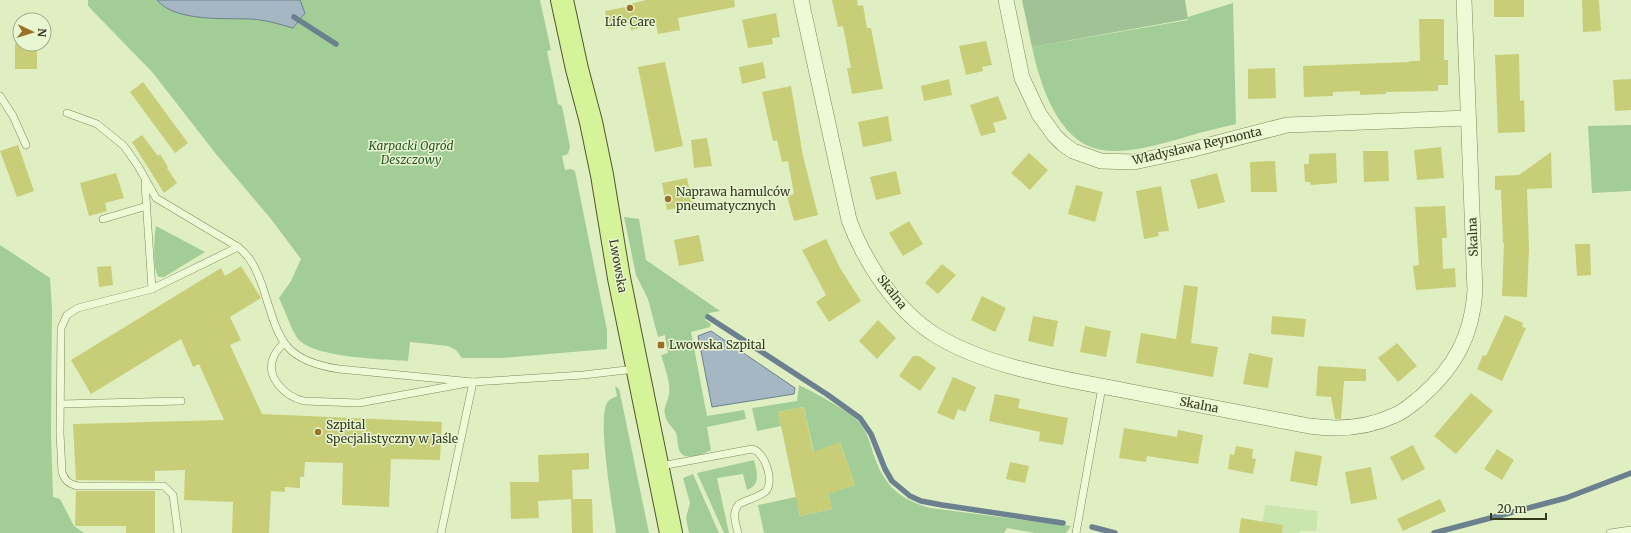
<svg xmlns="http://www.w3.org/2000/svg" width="1631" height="533" font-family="Merriweather,serif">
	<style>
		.farmland { fill: #cbe5af }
		.green { fill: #a3cd96; fill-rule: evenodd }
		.cemetery { fill: #a0c295 }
		.water { fill: #a5b7c2; stroke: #6b8190 }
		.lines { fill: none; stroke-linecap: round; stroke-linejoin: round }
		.stream { stroke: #6b8190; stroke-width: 5.5 }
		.building { fill: #c8ce77 }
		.service-casing { stroke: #818959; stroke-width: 8 }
		.minor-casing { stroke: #818959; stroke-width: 16 }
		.primary-casing { stroke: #52572d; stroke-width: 24 }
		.service { stroke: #edfad6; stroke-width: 7 }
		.minor { stroke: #edfad6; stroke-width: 15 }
		.primary { stroke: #d5f399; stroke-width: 22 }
		.poi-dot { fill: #9a7127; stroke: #e9f6d2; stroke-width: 1.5 }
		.labels { text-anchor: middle; stroke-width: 3; stroke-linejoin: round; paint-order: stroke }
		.poi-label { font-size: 12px; fill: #35391d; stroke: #e9f6d2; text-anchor: start }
		.park-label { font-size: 12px; font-style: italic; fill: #295623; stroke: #e9f6d2 }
		.street-label { font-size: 12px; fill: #35391d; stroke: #e9f6d2 }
	</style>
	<rect width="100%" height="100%" fill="#dfefc2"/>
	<path class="farmland" d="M1265,505L1318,511L1316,531H1300L1299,533H1261Z"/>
	<g class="green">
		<path d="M88,0H540L551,50L547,51L558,104L562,106L570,147L568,154L562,156L565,170L571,169L575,171L607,330V349L501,358H462L456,350L448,346L410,342L408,361C382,359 315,358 298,339C292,331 284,308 279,298L291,281L301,259L271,219L216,154L153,73L88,6Z"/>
		<path d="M1233,3L1236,124C1225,127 1214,129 1203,132C1174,140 1132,155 1102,150C1058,143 1040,84 1032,47L1188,20V17Z"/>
		<path d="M1631,125V191L1592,193L1588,126Z"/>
		<path d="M624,217L639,219L646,260L720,311L709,313L705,320L711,324L710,327L691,332L707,416L744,410L746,419L707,427L711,450C704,454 685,461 680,452C677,446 678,439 676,433C673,427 666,423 665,415C663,407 668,402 669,394C671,382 664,366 661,355L668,353L665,335L658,337L648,299L636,275Z"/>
		<path d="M156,226L205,252L164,277H159C152,272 154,235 156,226Z"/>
		<path d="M0,245L50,278L52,309L51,433L53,497L60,499L74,526L84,533H0Z"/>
		<path d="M799,385C815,393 830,401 845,411C849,414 854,416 857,420C866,429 870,442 873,453C884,485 898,499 930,508L1071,526L1066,533H1035L1007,528L1004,533H764L758,505L796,497L791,474L817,468L804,407L778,412L781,426L757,431L752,408L797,401ZM840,442L855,485L839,490ZM828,494L832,509L800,516L797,501Z"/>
		<path d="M615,386L619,389L620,393L649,533H616C613,509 597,420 607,403C609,399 613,398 617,396Z"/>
		<path d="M754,460C757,472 761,485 747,490L743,474L717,478L729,533H724L697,473Z"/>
		<path d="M693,474L719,533H689L686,518L690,503L683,478Z"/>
	</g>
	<path class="cemetery" d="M1022,0H1185L1188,19L1032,47Z"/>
	<g class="water">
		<path d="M157,0H300L305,13L293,28C279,24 266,20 251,19C225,18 175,22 157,0Z"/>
		<path d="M711,331L795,388L794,394L712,407L698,336Z"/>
	</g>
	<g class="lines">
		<g class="stream">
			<path d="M294,17L336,44"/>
			<path d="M708,317L828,395L860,418L871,434L885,469L892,481L910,496L921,501L942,505L1063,523"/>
			<path d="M1092,527L1115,533"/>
			<path d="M1434,533L1566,498L1631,473"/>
		</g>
	</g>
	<g class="building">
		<path d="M646,0H734L735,7L678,18L680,30L658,34L656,24L631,30L630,24L608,29L605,11L626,7V5Z"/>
		<path d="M832,0H857L858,6L863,5L867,28H871L883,89L852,94L847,68H851L843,26L838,27Z"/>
		<rect x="1494" y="0" width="30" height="17"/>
		<path d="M1582,0H1599L1601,31L1583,32Z"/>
		<path d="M776,13L780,37L772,38L773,44L748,48L742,20Z"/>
		<path d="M1419,19H1444V60H1448V85H1438V91L1386,92V94L1360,95V91L1333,92V96L1304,97L1303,66L1409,62V61H1420Z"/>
		<path d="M986,41L992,65L982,67L983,71L966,75L959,46Z"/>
		<rect x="15" y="44" width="22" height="25"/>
		<path d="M1519,54L1520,101L1524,100L1525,132L1498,133L1495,55Z"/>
		<path d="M665,62L683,146L655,152L638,67Z"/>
		<path d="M763,62L766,78L742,84L739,67Z"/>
		<path d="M1275,68L1276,98L1248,99V69Z"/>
		<path d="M949,79L952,95L924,101L921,86Z"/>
		<path d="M1631,79V110L1615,111L1613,80Z"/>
		<path d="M143,82L188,143L175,153L130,92Z"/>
		<path d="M791,86L803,156L818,215L794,221L787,196L794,194L788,161L782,162L777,140L773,141L762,92Z"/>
		<path d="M998,96L1007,119L993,123L996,132L981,136L970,105Z"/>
		<path d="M888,116L892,141L863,147L858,122Z"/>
		<path d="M142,135L158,156L160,154L168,167L167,168L177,183L164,193L132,142Z"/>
		<path d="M707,138L712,166L694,168L691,140Z"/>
		<path d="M18,145L34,191L17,197L0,151Z"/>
		<path d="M1441,147L1444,178L1417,180L1414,150Z"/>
		<path d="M1363,151H1388L1389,181L1364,182Z"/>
		<path d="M1551,152L1552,188L1527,189L1529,249L1527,297L1502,296L1504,243H1503L1501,190H1495V176L1519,175Z"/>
		<path d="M1029,153L1048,170L1030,190L1011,173Z"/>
		<path d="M1336,153L1337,183L1311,185L1310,182H1305L1304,164H1309V154Z"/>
		<path d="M1275,161L1277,192H1251L1250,162Z"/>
		<path d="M896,171L901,194L876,200L870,177Z"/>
		<path d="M116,173L124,198L105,203L107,211L89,216L80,183Z"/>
		<path d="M1217,173L1225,202L1198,209L1190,180Z"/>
		<path d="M687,178L693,205L667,210L662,183Z"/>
		<path d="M1076,185L1103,192L1095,222L1068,214Z"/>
		<path d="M1161,186L1169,231L1158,232L1159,236L1144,239L1136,191Z"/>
		<path d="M1445,206L1447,238H1442L1443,269L1455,268L1456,287L1416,290L1413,266L1419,265L1415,207Z"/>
		<path d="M909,221L923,244L903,256L889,233Z"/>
		<path d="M699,235L704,261L679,266L674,240Z"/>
		<path d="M826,239L840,268L861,301L829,322L816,302L826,295L802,250Z"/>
		<path d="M1575,244H1590L1591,275L1577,276Z"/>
		<path d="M942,264L956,275L938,294L925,283Z"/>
		<path d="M111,266L113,285L99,287L97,267Z"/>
		<path d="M241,266L261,298L230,317L241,340L230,345L262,414L442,422L440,460L391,459L389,507L342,505L343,463L305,462L304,477H300V488L285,487V492L271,491L269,533H232L233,502L184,500L185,470L155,471V481L76,480L73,424L224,420L199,364L193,367L181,339L91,394L71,360L221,268L225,276Z"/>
		<path d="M1184,285L1198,287L1191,343L1218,347L1213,377L1136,363L1141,333L1176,339Z"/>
		<path d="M982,296L1006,308L995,332L971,320Z"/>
		<path d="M1505,315L1523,323L1522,327L1526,328L1502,381L1477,369L1483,355L1486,356Z"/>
		<path d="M1033,316L1058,321L1053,347L1028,341Z"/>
		<path d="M1272,316L1306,319L1304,337L1271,334Z"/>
		<path d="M878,320L896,338L877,359L859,341Z"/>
		<path d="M1085,326L1111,331L1106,357L1080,352Z"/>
		<path d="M1397,343L1417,366L1398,382L1378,358Z"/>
		<path d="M1249,353L1273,358L1268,388L1243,384Z"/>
		<path d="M913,356H919L936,368L920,391L899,376Z"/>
		<path d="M1318,366L1366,369V381H1344L1341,419H1335L1331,397L1316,396Z"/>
		<path d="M953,377L976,387L965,412L958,409L954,420L937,413Z"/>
		<path d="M1471,393L1493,411L1456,454L1434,436Z"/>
		<path d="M995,394L1020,399L1018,408L1068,418L1063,445L1039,441L1040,432L989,421Z"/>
		<path d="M804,407L813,452L840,442L855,485L829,494L832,509L800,516L778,412Z"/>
		<path d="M1124,428L1177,437L1178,430L1203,435L1198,464L1147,456L1146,462L1119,458Z"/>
		<path d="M1413,445L1425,469L1402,481L1390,457Z"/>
		<path d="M1236,446L1253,449L1252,458L1256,459L1253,474L1228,469L1230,454L1234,455Z"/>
		<path d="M1497,449L1514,460L1502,480L1484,469Z"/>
		<path d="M1295,451L1322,456L1317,486L1290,481Z"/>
		<path d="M589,453V469L572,470L573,499L538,501L539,518L511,519L510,482H539L538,455Z"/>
		<path d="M1010,462L1029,466L1025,483L1006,479Z"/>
		<path d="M1371,467L1377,499L1351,504L1345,472Z"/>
		<path d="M76,491H155V533H126V526H75Z"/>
		<path d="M571,499H592L593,533H572Z"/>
		<path d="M1440,499L1446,511L1403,531L1397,519Z"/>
		<path d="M1241,518L1283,525L1282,533H1239Z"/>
	</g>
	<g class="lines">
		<defs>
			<g id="service">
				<path d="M0,96L13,116L26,145"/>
				<path d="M67,113L97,124L124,146L138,166L156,198L238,247C251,257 256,269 262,285C279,336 279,360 339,369L473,382L583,375L635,369"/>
				<path d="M145,183L152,289"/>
				<path d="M103,219L147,206"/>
				<path d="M284,343C280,347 276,351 274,356C264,377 286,397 304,401L359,403L473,382L441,533"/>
				<path d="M61,404L181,401"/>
				<path d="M661,466L752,449C766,452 775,484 765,492C758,497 747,500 739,504C731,513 736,523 738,533"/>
				<path d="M178,533L173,495L164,486H78C69,484 65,481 62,472L60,433L61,328L67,315L78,308L152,289L238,247"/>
				<path d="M1076,533L1102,387"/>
				<path d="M1610,533L1631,530"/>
			</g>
			<g id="minor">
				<path d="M801,0L849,220C865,263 897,312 937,336C988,367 1063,379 1122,390C1185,402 1247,414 1309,426C1338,430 1367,428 1393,416C1404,412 1412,404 1421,397C1455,367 1472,336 1475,291L1464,0"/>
				<path d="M1006,0L1022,78L1039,114L1055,136L1063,144L1073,151L1101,161L1134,162L1190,150L1287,125L1468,118"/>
			</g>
			<path id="primary" d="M562,0L577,69L591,122L602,175L619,278L671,533"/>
		</defs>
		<use href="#service" class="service-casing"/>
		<use href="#minor" class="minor-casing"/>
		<use href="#primary" class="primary-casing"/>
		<use href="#service" class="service"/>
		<use href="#minor" class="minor"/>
		<use href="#primary" class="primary"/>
	</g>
	<g class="poi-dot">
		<circle cx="630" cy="8" r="4"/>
		<circle cx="668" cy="199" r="4"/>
		<rect x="657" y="341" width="8" height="8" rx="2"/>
		<circle cx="318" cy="432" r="4"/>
	</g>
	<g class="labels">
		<g class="poi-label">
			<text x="630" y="26" text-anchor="middle">Life Care</text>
			<text x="676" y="196">Naprawa hamulców<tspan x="676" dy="14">pneumatycznych</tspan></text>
			<text x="669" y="349">Lwowska Szpital</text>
			<text x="326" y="429">Szpital<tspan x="326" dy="14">Specjalistyczny w Jaśle</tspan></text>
		</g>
		<g class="park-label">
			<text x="411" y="150">Karpacki Ogród<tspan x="411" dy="14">Deszczowy</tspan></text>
		</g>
		<g class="street-label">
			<text transform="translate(1197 146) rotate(-13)" y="4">Władysława Reymonta</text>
			<text transform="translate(1473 237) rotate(-92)" y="4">Skalna</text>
			<text transform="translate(618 266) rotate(80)" y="4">Lwowska</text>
			<text transform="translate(892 292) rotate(52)" y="4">Skalna</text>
			<text transform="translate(1199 405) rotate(11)" y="4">Skalna</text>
		</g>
	</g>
	<g transform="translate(32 32) rotate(94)"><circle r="19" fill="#e9f6d2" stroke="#a1aa8a"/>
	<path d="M0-3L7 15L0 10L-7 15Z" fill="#9a7127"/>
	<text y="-6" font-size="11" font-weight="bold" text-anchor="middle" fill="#35391d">N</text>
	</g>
	<path d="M1491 513v6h55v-6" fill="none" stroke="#35391d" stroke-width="2"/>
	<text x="1497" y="513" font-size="12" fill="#35391d" stroke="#e9f6d2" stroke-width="3" paint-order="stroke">20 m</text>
</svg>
